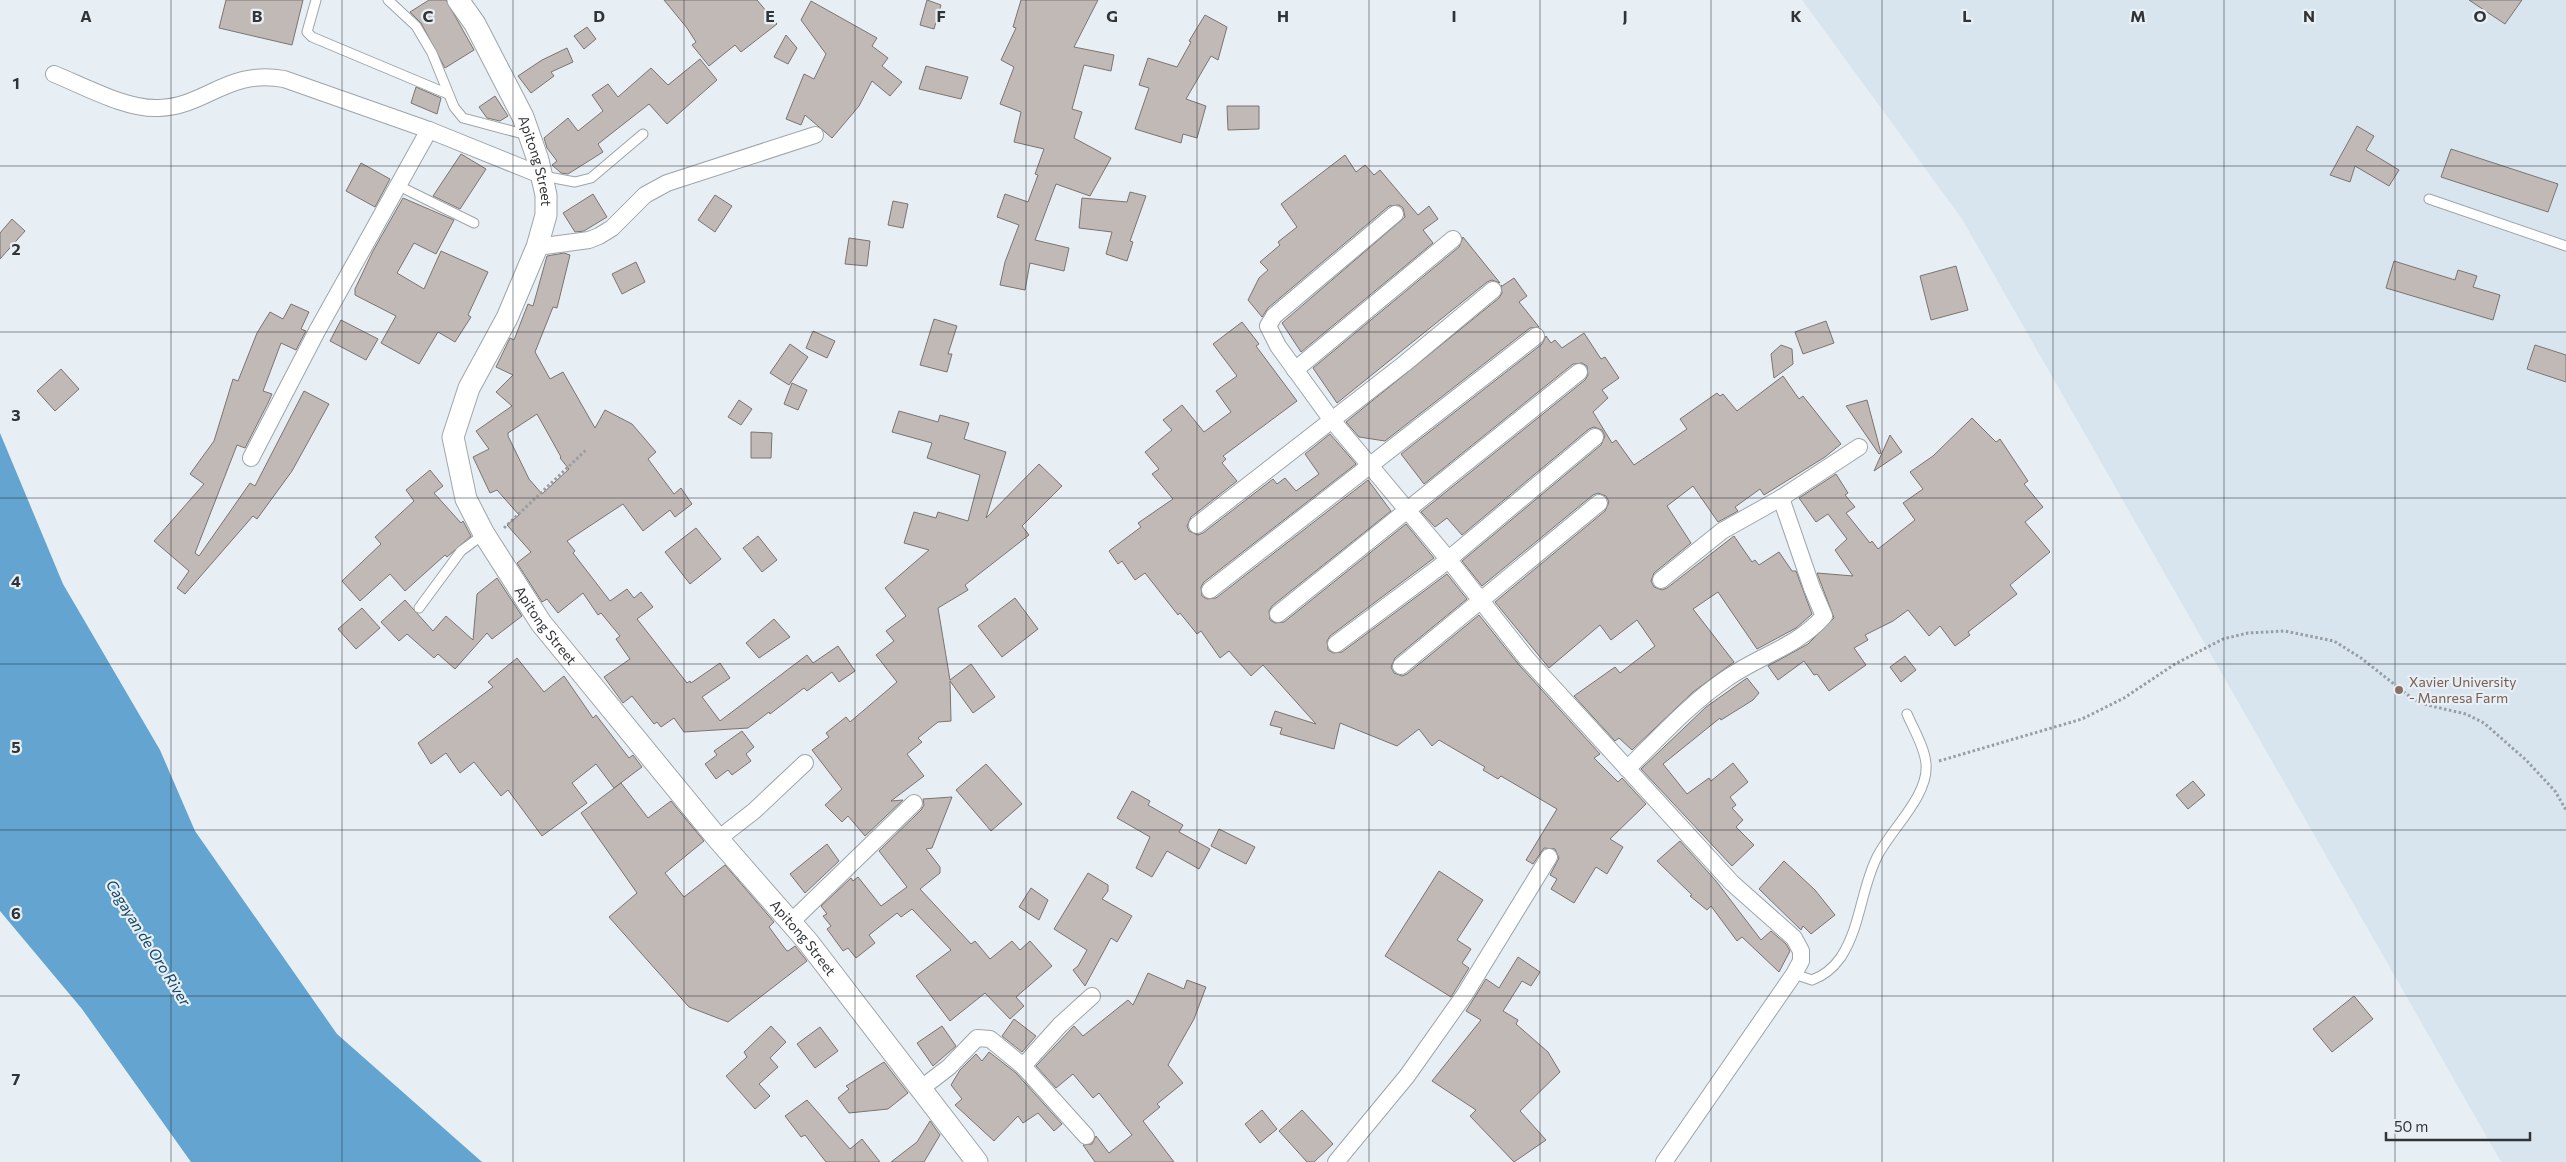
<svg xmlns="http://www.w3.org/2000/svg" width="2566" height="1162" font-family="Commissioner,sans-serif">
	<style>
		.built { fill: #d8e5ef }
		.water { fill: #63a5d0 }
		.building { fill: #c1b9b6; stroke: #7b7471; fill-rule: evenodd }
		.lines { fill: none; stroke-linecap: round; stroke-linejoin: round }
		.service-casing { stroke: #9ea5aa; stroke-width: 11 }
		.minor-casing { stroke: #9ea5aa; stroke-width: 18 }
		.tertiary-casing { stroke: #9ea5aa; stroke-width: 23 }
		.path { stroke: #999ea2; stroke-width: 3; stroke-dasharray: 2.5 2.5; stroke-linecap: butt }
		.service { stroke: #fff; stroke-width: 9 }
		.minor { stroke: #fff; stroke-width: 16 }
		.tertiary { stroke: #fff; stroke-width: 21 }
		.grid { fill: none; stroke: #313436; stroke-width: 1; stroke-opacity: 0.55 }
		.education-dot { fill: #8d6e63; stroke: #e8eff4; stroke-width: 2 }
		.labels { text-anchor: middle; stroke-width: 4.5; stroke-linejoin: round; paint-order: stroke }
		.street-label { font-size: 14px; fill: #313436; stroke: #e8eff4 }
		.education-label { font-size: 14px; fill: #785e54; stroke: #e8eff4; text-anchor: start }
		.water-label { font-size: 15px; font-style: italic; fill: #114563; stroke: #e8eff4 }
		.grid-label { font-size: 16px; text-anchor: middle; font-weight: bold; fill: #313436; stroke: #e8eff4; stroke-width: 4.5; stroke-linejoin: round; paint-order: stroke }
	</style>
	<rect width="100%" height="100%" fill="#e8eff4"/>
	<path class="built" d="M1802,0H2566V1162H2501L1962,219Z"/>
	<path class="water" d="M0,433L63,584L160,750L195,831L337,1034L482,1162H191L82,1009L0,911Z"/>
	<g class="building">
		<path d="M226,0H303L292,45L219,28Z"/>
		<path d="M429,0H446L474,50L445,68L421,23L410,12Z"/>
		<path d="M664,0H757L777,24L741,52L735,45L709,66L692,45L696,42L687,28Z"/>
		<path d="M927,0L941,5L934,29L920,25Z"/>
		<path d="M1021,0H1098L1074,47L1114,55L1111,71L1084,65L1072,109L1082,112L1074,138L1111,158L1090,196L1056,184L1035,240L1069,248L1064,271L1030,263L1025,290L1000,285L1005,262L1019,225L997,217L1005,194L1028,202L1038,175L1035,174L1044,149L1014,142L1021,112L1000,104L1014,67L1001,60L1016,28L1013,27Z"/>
		<path d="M2469,0H2522L2505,24Z"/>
		<path d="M811,1L877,38L872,46L888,58L882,66L902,82L890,96L872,81L859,106L832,138L805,115L801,125L786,119L804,74L814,79L826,54L801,20Z"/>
		<path d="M1205,15L1227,27L1218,60L1211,56L1186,99L1206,106L1197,138L1183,134L1181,143L1135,129L1149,88L1139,85L1148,58L1177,67L1191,42L1189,41Z"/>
		<path d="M587,27L596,39L584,49L574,36Z"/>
		<path d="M786,35L797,48L788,64L774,57Z"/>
		<path d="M567,48L573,62L551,72L554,76L531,93L518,76L542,60Z"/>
		<path d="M700,59L717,80L667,124L649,104L598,144L603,152L568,174L561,173L552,165L557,161L547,148L544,138L568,118L578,131L603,111L592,95L608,84L618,97L651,68L668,85Z"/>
		<path d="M926,66L968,77L961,99L919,89Z"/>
		<path d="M416,87L441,98L437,114L411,103Z"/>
		<path d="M495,96L508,116L500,121L487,118L479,107Z"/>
		<path d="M1227,106H1259V129L1228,130Z"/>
		<path d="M2357,126L2374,136L2366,150L2399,170L2389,186L2355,166L2350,182L2330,175Z"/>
		<path d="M2451,149L2558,184L2548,212L2441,177Z"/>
		<path d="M461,154L486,169L460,209L433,196Z"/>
		<path d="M1345,155L1356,172L1365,165L1374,175L1380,170L1418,215L1429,206L1438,219L1423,230L1433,243L1301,352L1282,323L1405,217L1403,208L1399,205L1389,206L1268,308L1262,317L1248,300L1259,278L1268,270L1260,262L1280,245L1278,242L1297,227L1281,204Z"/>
		<path d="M361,163L390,179L375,207L346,191Z"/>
		<path d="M1130,192L1146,196L1130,241L1133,242L1127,261L1106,254L1112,232L1079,228L1082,198L1127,202Z"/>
		<path d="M593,194L607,217L584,231L575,232L563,213Z"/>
		<path d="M715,195L732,206L715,232L698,220Z"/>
		<path d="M403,198L454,220L436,254L414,243L397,273L424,289L441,251L488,272L468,315L471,317L455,342L438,332L419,364L381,343L396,316L355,295V289L373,251Z"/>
		<path d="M893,201L908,204L903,228L888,225Z"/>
		<path d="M12,219L25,231L0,259V233Z"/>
		<path d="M1463,237L1500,283L1492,280L1487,282L1337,403L1313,368L1459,247Z"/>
		<path d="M849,238L870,241L867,266L845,264Z"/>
		<path d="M564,253L570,255L557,308L553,307L535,352L550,379L563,372L595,428L605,410L632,424L656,452L648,459L674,494L681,488L692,504L675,517L670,510L643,531L623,504L567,541L575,551L573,553L610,601L627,589L634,598L641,592L653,607L637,619L687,683L690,681L691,683L720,663L730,678L702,697L720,721L807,655L813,663L838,646L855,671L839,682L832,672L807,691L804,688L770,714L769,712L748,728L684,732L674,718L661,727L657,722L654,724L632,696L623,703L604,677L630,659L616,639L620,636L601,613L598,615L583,593L558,613L547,599L542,602L517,563L531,552L507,525L519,515L497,490L490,493L473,457L489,449L476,431L512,406L496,392L513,375L496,367L510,338L514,340L528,304L533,306L547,256ZM537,414L561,457L560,458L569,469L542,494L529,479L508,436V433Z"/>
		<path d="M2394,261L2455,280L2458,270L2477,276L2473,287L2500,295L2493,320L2386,288Z"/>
		<path d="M636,262L645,282L622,294L612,274Z"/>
		<path d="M1956,266L1968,310L1931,320L1920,276Z"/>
		<path d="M1514,278L1527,296L1519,302L1539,327L1530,328L1385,441L1359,437L1346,422L1499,298L1502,293L1501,285L1502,286Z"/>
		<path d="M291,304L309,312L301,329L306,331L296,350L281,343L263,391L272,394L268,403L245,448L237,445L195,553L199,556L250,483L255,486L304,391L329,404L292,471L257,519L253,516L185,594L177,588L189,571L154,541L204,484L190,474L214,441L233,379L238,381L257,333L270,312L283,319Z"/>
		<path d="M934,319L957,326L948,354H952L947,372L920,365Z"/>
		<path d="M341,320L378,339L366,360L330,341Z"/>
		<path d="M1826,321L1834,343L1803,354L1795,332Z"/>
		<path d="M1242,322L1259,344L1256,346L1297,401L1223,456L1226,459L1222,463L1237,481L1191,517L1187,526L1189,531L1198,535L1203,533L1273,479L1277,484L1285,478L1296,491L1319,474L1305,454L1330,434L1356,464L1204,582L1201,587L1202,596L1207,599L1216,598L1368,480L1391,511L1272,606L1269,611L1270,620L1275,623L1284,622L1406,524L1434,558L1330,636L1327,641L1328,650L1333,653L1342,652L1447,574L1467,599L1395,658L1391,667L1394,673L1402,676L1407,674L1479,615L1520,666L1600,754L1594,758L1618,782L1622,778L1646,804L1610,839L1623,847L1607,874L1596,867L1574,903L1551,889L1557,879L1550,875L1559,858L1555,849L1544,848L1533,864L1526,860L1557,809L1501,776L1498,779L1483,770L1485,767L1439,740L1432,746L1419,729L1397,746L1340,723L1334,749L1280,734L1282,728L1270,725L1275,711L1316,724L1263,665L1251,676L1229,651L1220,658L1201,631L1197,634L1180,613L1178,615L1145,573L1135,580L1122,561L1118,564L1109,551L1141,527L1138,523L1173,499L1152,474L1159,469L1145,452L1172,430L1163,420L1182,405L1204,432L1231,412L1216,391L1237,376L1213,344Z"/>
		<path d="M813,331L835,341L827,358L806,348Z"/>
		<path d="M1584,333L1601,359L1605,357L1619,378L1602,390L1608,398L1593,412L1612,443L1616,440L1634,465L1687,429L1680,419L1717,393L1720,396L1723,394L1737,411L1783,376L1799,399L1803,396L1841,444L1825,457L1764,495L1760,489L1735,507L1738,511L1718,522L1693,486L1667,506L1691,543L1654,573L1651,581L1654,587L1662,590L1667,588L1734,536L1752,562L1755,560L1759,565L1779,552L1792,571H1796L1812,614L1796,628L1757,649L1718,592L1693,609L1734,662L1693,692L1632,750L1619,738L1615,741L1574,696L1615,667L1620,673L1655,646L1637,620L1611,640L1600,625L1549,668L1495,602L1605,511L1609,502L1606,496L1598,493L1593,495L1482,586L1462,561L1601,445L1605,436L1602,430L1594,427L1589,429L1462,535L1447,518L1435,527L1421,512L1585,380L1588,375L1587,366L1582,363L1573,364L1424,484L1401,454L1542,344L1546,336L1551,343L1555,340L1562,348Z"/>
		<path d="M790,344L808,357L789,385L770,373Z"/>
		<path d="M1781,345L1792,349L1793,364L1774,378L1771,354Z"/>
		<path d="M2535,345L2566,355V382L2527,369Z"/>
		<path d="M61,369L79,389L55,411L37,391Z"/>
		<path d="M792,383L807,390L798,410L784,404Z"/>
		<path d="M739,400L752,409L741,425L728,417Z"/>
		<path d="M1867,400L1881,453L1879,454L1846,406Z"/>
		<path d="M899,411L938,422L940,415L969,423L964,439L1006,452L986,518L1039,464L1062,486L1022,526L1029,535L965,585L968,590L938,608L950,680L971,664L995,697L973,713L950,681L951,721L938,722L918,738L922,742L907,754L924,776L891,801L903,800L865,836L848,816L842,822L825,805L842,789L812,750L829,737L826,733L846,717L850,722L897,682L876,655L894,641L886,631L906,616L885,588L929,550L904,543L914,512L936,518L938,512L968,521L980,475L927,458L932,443L892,432Z"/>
		<path d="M1972,418L1996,442L2000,439L2028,481L2024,484L2043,507L2025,522L2050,552L2010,585L2017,594L1968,632L1970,635L1955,646L1940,626L1929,636L1908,610L1893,621L1865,635L1868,640L1854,648L1866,665L1829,691L1817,674L1814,675L1804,661L1778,680L1768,666L1808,644L1834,618L1817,573L1853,576L1835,550L1847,539L1828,514L1816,522L1799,498L1836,474L1848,493L1845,495L1855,507L1846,513L1870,543L1872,541L1878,549L1915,520L1903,503L1923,489L1910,472L1933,456Z"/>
		<path d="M751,432L772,433L771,458H751Z"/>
		<path d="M1890,435L1902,452L1874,471Z"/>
		<path d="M430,470L443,486L434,493L461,523L463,521L471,536L447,557L445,555L405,591L390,574L360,601L342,581L381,544L375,537L414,501L406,490Z"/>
		<path d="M696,528L721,559L690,584L665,552Z"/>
		<path d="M758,536L777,560L762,572L743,548Z"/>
		<path d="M497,578L522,616L492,639L487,633L455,669L438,654L434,658L407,634L399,641L381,622L405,600L433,631L446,616L473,640L477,594Z"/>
		<path d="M1015,598L1038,629L1002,657L978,626Z"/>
		<path d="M362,608L380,628L356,649L338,629Z"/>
		<path d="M774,619L790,637L759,658L746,643Z"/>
		<path d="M1905,656L1916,670L1901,682L1890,667Z"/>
		<path d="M517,658L544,692L564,676L593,718L596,715L629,758L633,755L642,767L614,788L596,764L572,783L587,803L542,836L508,790L501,796L474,762L460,773L446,753L431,764L418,743L493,687L488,682Z"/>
		<path d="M1747,678L1759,693L1753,700L1721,720L1720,718L1663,764L1687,794L1709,778L1711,781L1733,763L1748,782L1730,797L1736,805L1732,808L1743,820L1736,827L1754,845L1732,866L1641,769L1706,707Z"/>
		<path d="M742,731L754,747L746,754L751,761L732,775L728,770L716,779L705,764L717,755L714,751Z"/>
		<path d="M986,764L1022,804L991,831L956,790Z"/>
		<path d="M2193,781L2205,795L2188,809L2176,795Z"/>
		<path d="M621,783L648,818L671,801L704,841L665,873L684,897L725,865L774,922L769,927L786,950L788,951L795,946L807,961L728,1022L689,1007L609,917L637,893L581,813Z"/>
		<path d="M1132,791L1150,801L1148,805L1183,825L1179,832L1210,849L1199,869L1167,851L1152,877L1136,868L1150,837L1117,818Z"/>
		<path d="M952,797L932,848L926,849L940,867V873L920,889L971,944L975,941L990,959L1012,941L1020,950L1030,941L1052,966L1016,997L1024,1006L1010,1019L985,993L950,1021L916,976L951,950L912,909L901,917L897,913L869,935L875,943L856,958L848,948L843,951L827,929L831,926L823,916L827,914L821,906L851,878L853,881L858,877L881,906L907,887L879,851L921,810L924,805L923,799Z"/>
		<path d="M1219,829L1255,847L1246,864L1211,846Z"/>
		<path d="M1680,841L1716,881L1761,940L1771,931L1786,944L1790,951L1779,972L1742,937L1737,941L1711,906L1707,910L1690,896L1692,895L1657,861Z"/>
		<path d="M827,844L839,861L805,893L790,874Z"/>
		<path d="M1784,861L1815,890L1835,915L1811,934L1803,926L1801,930L1759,889Z"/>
		<path d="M1439,871L1483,900L1457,940L1471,949L1462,963L1469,968L1451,997L1385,956Z"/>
		<path d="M1088,873L1108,885V891L1102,899L1132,916L1117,942L1111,938L1085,986L1073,970L1078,966L1087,950L1054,929Z"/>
		<path d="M1031,888L1048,900L1039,920L1019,907Z"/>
		<path d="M1518,957L1540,972L1531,986L1522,981L1503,1011L1518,1020L1516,1024L1548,1052L1560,1072L1520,1111L1546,1140L1514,1162L1470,1116L1476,1110L1432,1081L1481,1020L1466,1011L1486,979L1499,988Z"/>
		<path d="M1148,973L1184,989L1187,980L1206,987L1194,1019L1168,1065L1183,1083L1157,1104L1160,1107L1143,1121L1174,1162H1095L1083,1145L1092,1144L1096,1136L1109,1153L1132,1135L1099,1093L1093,1098L1073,1074L1056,1088L1036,1066L1074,1026L1083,1036L1128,1000L1133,1005Z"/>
		<path d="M2354,996L2373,1019L2332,1052L2313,1029Z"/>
		<path d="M1014,1019L1036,1036L1022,1052L1002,1036Z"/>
		<path d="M771,1026L786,1042L770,1058L778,1067L759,1084L770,1096L755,1109L726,1076L747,1057L744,1052Z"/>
		<path d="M942,1026L956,1046L933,1066L917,1043Z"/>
		<path d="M820,1027L838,1051L815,1068L797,1044Z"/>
		<path d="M989,1052L1016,1073L1062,1124L1054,1131L1038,1113L1023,1123L1018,1116L994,1141L955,1105L962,1099L951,1085L960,1070L976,1054L982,1061Z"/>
		<path d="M884,1062L908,1093L888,1109L849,1113L838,1098L849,1089L846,1086Z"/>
		<path d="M807,1100L850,1149L862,1139L880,1162H826L805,1135L801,1137L785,1116Z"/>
		<path d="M1262,1110L1277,1129L1260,1143L1245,1124Z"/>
		<path d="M1302,1110L1333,1144L1314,1162H1307L1279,1131Z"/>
		<path d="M930,1121L940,1135L924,1162H891L917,1142Z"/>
	</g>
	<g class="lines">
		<defs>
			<g id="service">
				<path d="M316,0L307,32L312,37L448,94"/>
				<path d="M388,0L416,26L432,53L454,107L463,118L527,135"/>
				<path d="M543,176L575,182L591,178L643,134"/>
				<path d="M399,186L474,223"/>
				<path d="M2429,199L2566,246"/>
				<path d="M419,608L461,551L484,534"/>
				<path d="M1794,974L1812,980C1823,976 1834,967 1841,957C1861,926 1861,889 1877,857C1890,830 1929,796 1926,764C1925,748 1913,728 1907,714"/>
			</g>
			<g id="minor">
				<path d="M54,74C84,86 127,110 159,108C207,106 227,69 284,79L429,130L543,176"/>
				<path d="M1395,214L1274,316L1268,326L1278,346L1331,419L1449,560L1527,659L1732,883L1794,938L1801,951V961L1794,974L1664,1162"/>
				<path d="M537,247L589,240L599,236L612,228L645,195L667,183L815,135"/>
				<path d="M1295,370L1453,239"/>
				<path d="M251,458L317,331L429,130"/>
				<path d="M1197,525L1404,364L1493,290"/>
				<path d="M1661,580L1722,531L1781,498L1859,447"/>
				<path d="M1210,590L1536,336"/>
				<path d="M1278,614L1579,372"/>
				<path d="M1336,644L1438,568L1595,437"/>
				<path d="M1401,666L1599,503"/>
				<path d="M1627,769C1659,738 1689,704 1726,679C1758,656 1797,647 1824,616L1812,588L1781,498"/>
				<path d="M718,839L754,811L805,763"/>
				<path d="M791,922L914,803"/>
				<path d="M1023,1066L1086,1136"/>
				<path d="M919,1090L949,1067L977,1038L990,1039L1023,1066L1060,1025L1092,996"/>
				<path d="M1336,1162L1407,1076L1465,994L1549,857"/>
			</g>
			<g id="tertiary">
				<path id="s1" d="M458,0L475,24L523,117L538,160L546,195V215L537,247L507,318L469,388L453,437L466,499L484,534L541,623L718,839L808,942L977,1162"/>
			</g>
		</defs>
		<use href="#service" class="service-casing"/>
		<use href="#minor" class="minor-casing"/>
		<use href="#tertiary" class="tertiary-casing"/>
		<g class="path">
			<path d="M504,528L586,450"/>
			<path d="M1939,761L2082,719L2124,698L2175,664L2223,639L2248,633L2285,631L2334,641L2361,658L2413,699L2427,705L2466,714L2484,723L2526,760L2555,791L2566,810"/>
		</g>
		<use href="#service" class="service"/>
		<use href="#minor" class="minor"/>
		<use href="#tertiary" class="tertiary"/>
	</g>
	<path class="grid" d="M171,0V1162M342,0V1162M513,0V1162M684,0V1162M855,0V1162M1026,0V1162M1197,0V1162M1369,0V1162M1540,0V1162M1711,0V1162M1882,0V1162M2053,0V1162M2224,0V1162M2395,0V1162M0,166H2566M0,332H2566M0,498H2566M0,664H2566M0,830H2566M0,996H2566"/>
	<circle class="education-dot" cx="2399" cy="690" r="5"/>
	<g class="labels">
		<g class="street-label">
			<text dy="5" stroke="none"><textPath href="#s1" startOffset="180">Apitong Street</textPath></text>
			<text dy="5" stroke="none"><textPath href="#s1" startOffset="690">Apitong Street</textPath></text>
			<text dy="5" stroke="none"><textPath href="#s1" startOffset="1095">Apitong Street</textPath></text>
		</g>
		<g class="education-label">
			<text x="2409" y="687">Xavier University<tspan x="2409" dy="16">- Manresa Farm</tspan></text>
		</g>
		<g class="water-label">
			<text transform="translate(148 943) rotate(58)" y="5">Cagayan de Oro River</text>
		</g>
	</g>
	<g class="grid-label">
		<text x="86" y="22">A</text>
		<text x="257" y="22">B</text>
		<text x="428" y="22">C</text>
		<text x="599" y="22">D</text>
		<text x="770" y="22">E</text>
		<text x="941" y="22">F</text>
		<text x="1112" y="22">G</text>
		<text x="1283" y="22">H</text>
		<text x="1454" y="22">I</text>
		<text x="1625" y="22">J</text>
		<text x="1796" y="22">K</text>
		<text x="1967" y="22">L</text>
		<text x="2138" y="22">M</text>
		<text x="2309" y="22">N</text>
		<text x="2480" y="22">O</text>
		<text x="16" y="89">1</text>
		<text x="16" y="255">2</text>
		<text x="16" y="421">3</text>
		<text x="16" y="587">4</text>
		<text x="16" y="753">5</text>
		<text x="16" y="919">6</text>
		<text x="16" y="1085">7</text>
	</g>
	<path d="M2386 1132v8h144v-8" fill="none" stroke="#313436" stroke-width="2.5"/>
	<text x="2394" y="1132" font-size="15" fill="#313436" stroke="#e8eff4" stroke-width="4" paint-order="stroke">50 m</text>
</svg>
